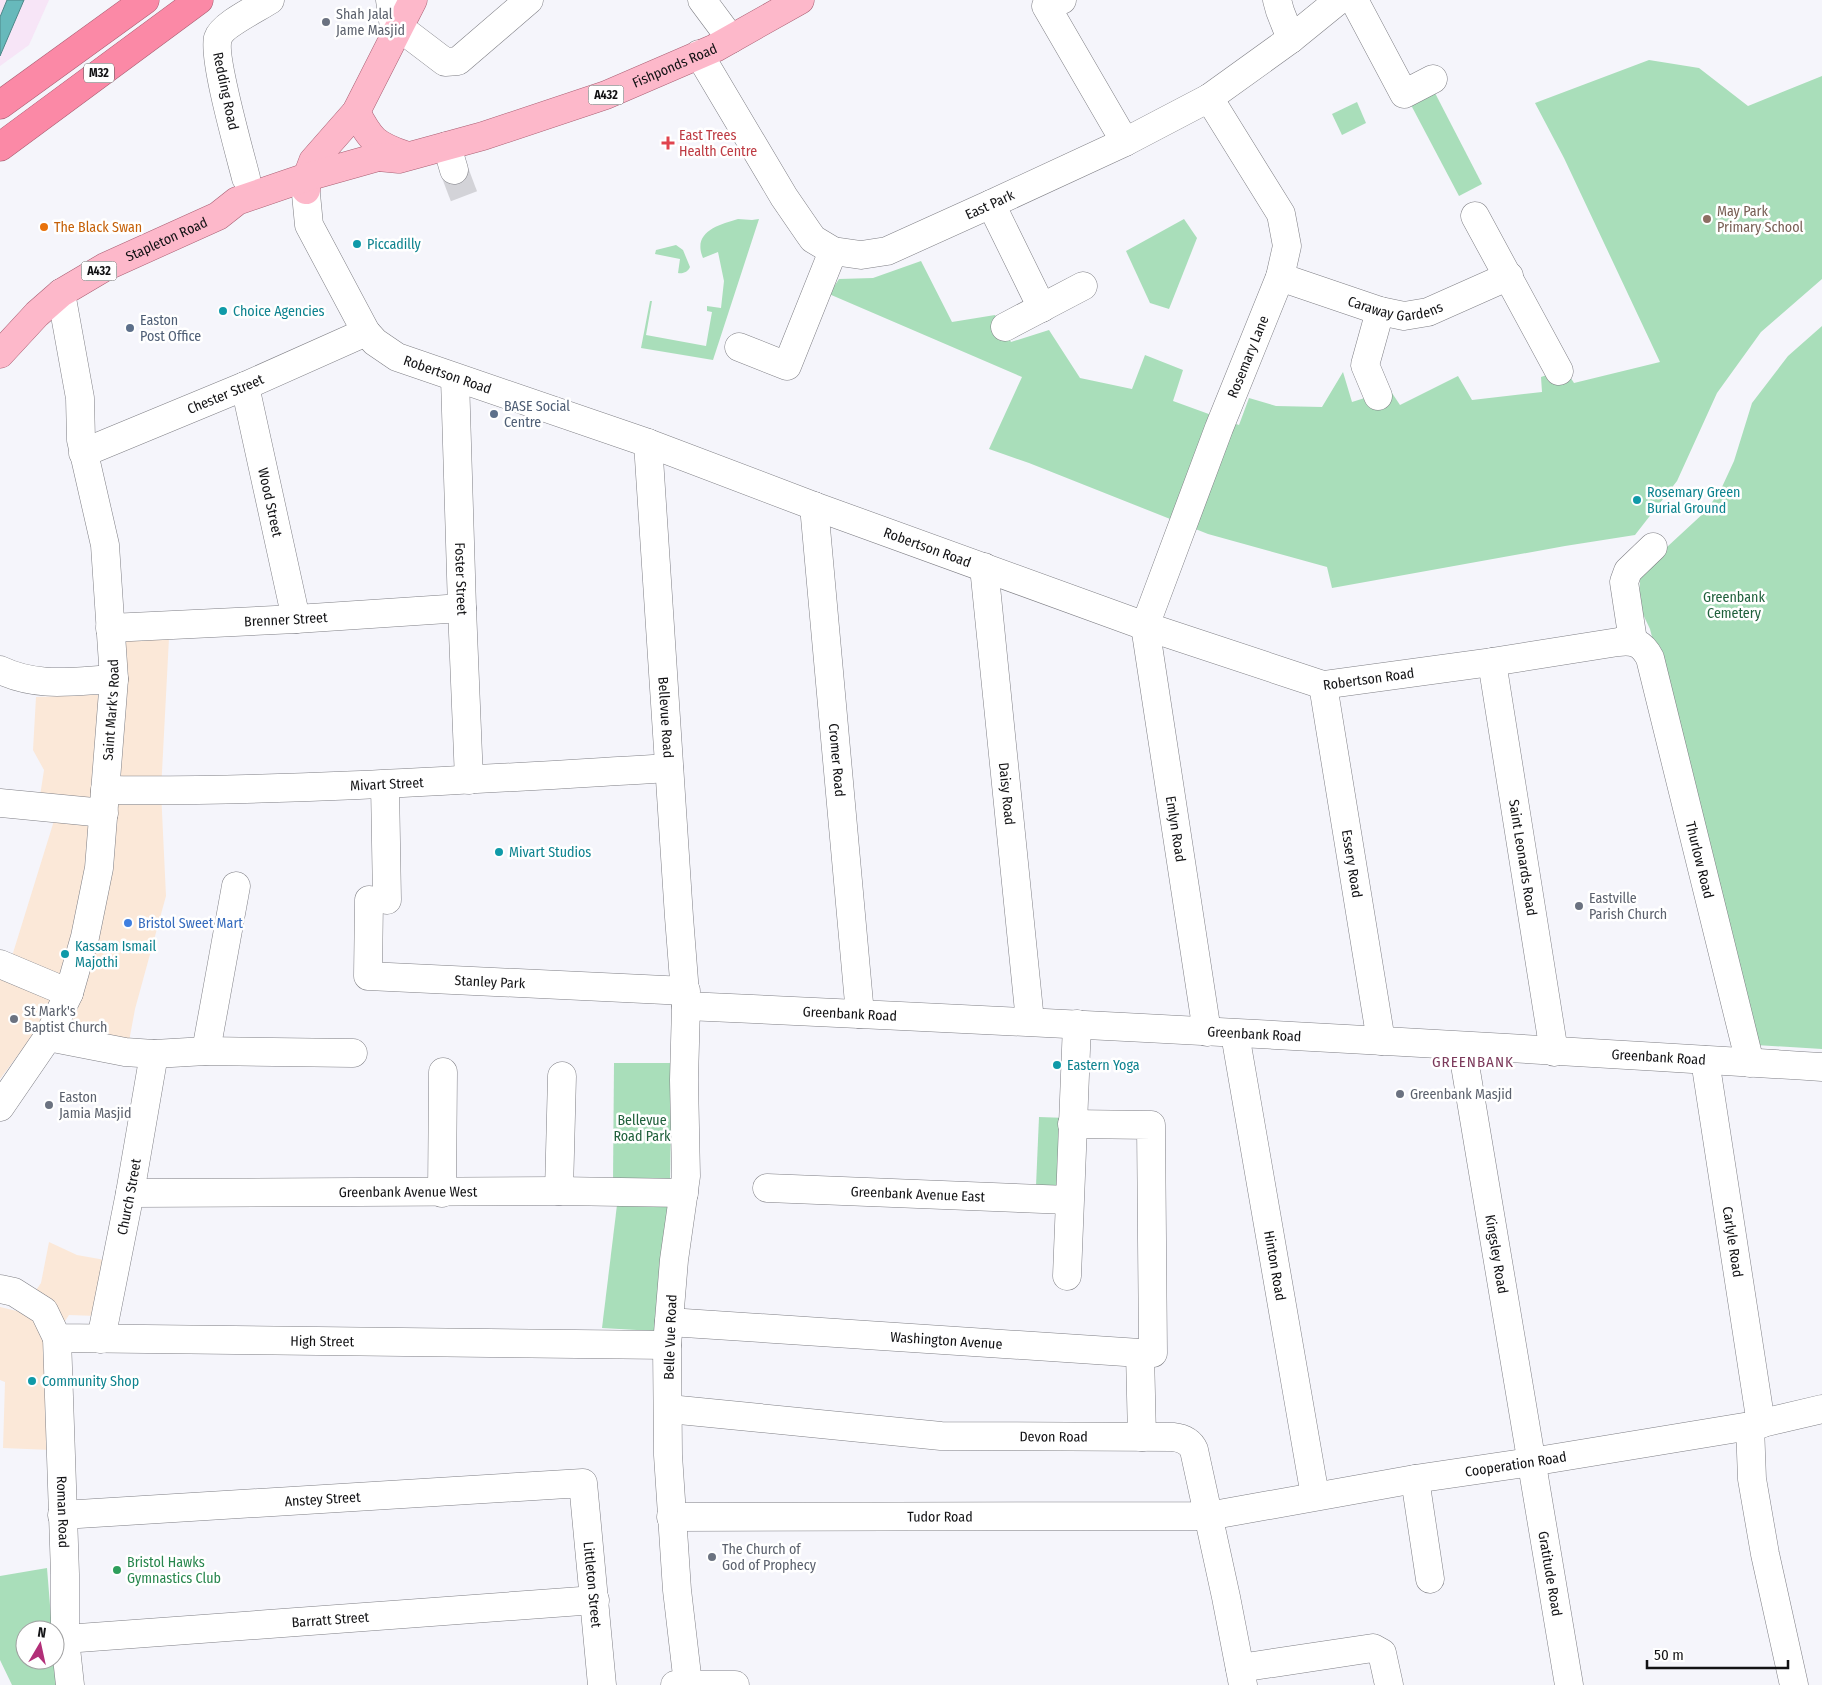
<svg xmlns="http://www.w3.org/2000/svg" width="1822" height="1685" font-family="'Fira Sans Condensed',sans-serif">
	<style>
		.commercial { fill: #fbe8d8 }
		.industrial { fill: #f7e5f7 }
		.green { fill: #a9deba }
		.water { fill: #67b9bb; stroke: #4e8789 }
		.lines { fill: none; stroke-linecap: round; stroke-linejoin: round }
		.minor-tunnel { stroke: #d3d3d8; stroke-width: 28; stroke-dasharray: 28 14; stroke-linecap: butt }
		.minor-casing { stroke: #7f7f85; stroke-width: 29 }
		.major-casing { stroke: #a95f73; stroke-width: 29 }
		.highway-casing { stroke: #a95f73; stroke-width: 29 }
		.minor { stroke: #fff; stroke-width: 28 }
		.major { stroke: #fdb8ca; stroke-width: 28 }
		.highway { stroke: #fb89a6; stroke-width: 28 }
		.worship-dot { fill: #6b7280; stroke: #fff; stroke-width: 2 }
		.health-dot { fill: #e0444e; stroke: #fff; stroke-width: 2 }
		.education-dot { fill: #8d6e63; stroke: #fff; stroke-width: 2 }
		.food-dot { fill: #e8710a; stroke: #fff; stroke-width: 2 }
		.culture-dot { fill: #0f9aa8; stroke: #fff; stroke-width: 2 }
		.service-dot { fill: #5c6f8a; stroke: #fff; stroke-width: 2 }
		.shop-dot { fill: #3f7fe0; stroke: #fff; stroke-width: 2 }
		.leisure-dot { fill: #2e9e5b; stroke: #fff; stroke-width: 2 }
		.labels { text-anchor: middle; stroke-width: 5; stroke-linejoin: round; paint-order: stroke }
		.shield { fill: #fff; stroke: #59595a; stroke-width: 1 }
		.shield-label { font-size: 12px; font-weight: bold; fill: #121214 }
		.worship-label { font-size: 14px; fill: #5b616d; stroke: #fff; text-anchor: start }
		.street-label { font-size: 14px; fill: #121214; stroke: #fff }
		.health-label { font-size: 14px; fill: #be3a42; stroke: #fff; text-anchor: start }
		.education-label { font-size: 14px; fill: #785e54; stroke: #fff; text-anchor: start }
		.food-label { font-size: 14px; fill: #c56008; stroke: #fff; text-anchor: start }
		.culture-label { font-size: 14px; fill: #0d838f; stroke: #fff; text-anchor: start }
		.service-label { font-size: 14px; fill: #4e5e75; stroke: #fff; text-anchor: start }
		.park-label { font-size: 14px; fill: #20603c; stroke: #fff }
		.shop-label { font-size: 14px; fill: #366cbe; stroke: #fff; text-anchor: start }
		.leisure-label { font-size: 14px; fill: #27864d; stroke: #fff; text-anchor: start }
		.neighbourhood-label { font-size: 15px; letter-spacing: 1px; fill: #7c3a5b; stroke: #fff }
	</style>
	<rect width="100%" height="100%" fill="#f5f5fb"/>
	<g class="commercial">
		<path d="M169,638L161,791L166,896L135,1009L128,1047L39,1027L0,1079V973L13,953L57,811L40,796L44,770L33,750L36,697L118,694L116,640Z"/>
		<path d="M49,1242L77,1255L105,1260L96,1316L69,1315L47,1348L51,1450L3,1448L5,1382L0,1380V1307L21,1312L41,1283Z"/>
	</g>
	<path class="industrial" d="M0,0H49L29,45L0,66Z"/>
	<g class="green">
		<path d="M1649,60L1699,68L1748,106L1822,76V279L1761,332L1717,393L1677,481L1635,535L1565,546L1332,588L1327,567L1208,534L1029,463L989,449L1022,377L829,294L839,279L873,278L921,261L952,322L995,315L1011,342L1049,330L1080,378L1132,389L1145,355L1183,370L1173,401L1239,425L1249,398L1276,406L1322,407L1343,372L1352,402L1390,390L1400,405L1458,376L1472,400L1542,392L1541,377L1565,369L1574,383L1660,362L1564,158L1535,103Z"/>
		<path d="M1435,93L1482,184L1459,196L1411,105Z"/>
		<path d="M1357,102L1366,123L1342,135L1332,114Z"/>
		<path d="M738,219L752,220L759,219L713,360L641,348L650,301H652L646,335L706,346L712,312L707,311V306L721,308L724,281L718,252L703,258C692,232 718,225 738,219Z"/>
		<path d="M1184,219L1197,238L1169,309L1150,303L1126,251Z"/>
		<path d="M676,245L683,250L690,267C688,272 683,274 678,273L680,259L655,254L656,250Z"/>
		<path d="M1822,326V1049L1756,1045L1650,629L1639,606L1640,579L1667,547L1707,510L1722,487L1734,461L1752,403L1788,356Z"/>
		<path d="M614,1063H672L670,1182L613,1181Z"/>
		<path d="M1039,1117L1067,1118L1059,1185L1036,1186Z"/>
		<path d="M617,1205L670,1207L654,1331L602,1328Z"/>
		<path d="M47,1568L52,1630H25V1660H55L57,1685H12L0,1660V1576Z"/>
	</g>
	<path class="water" d="M7,0H24L0,56V17Z"/>
	<g class="lines">
		<path class="minor-tunnel" d="M454,170L465,199"/>
		<defs>
			<g id="minor">
				<path d="M390,0L395,34"/>
				<path d="M702,0L731,39"/>
				<path d="M1062,0L1046,6L1125,142"/>
				<path d="M1277,0L1280,11L1291,39"/>
				<path d="M1354,0L1404,94L1433,79"/>
				<path d="M399,27L445,62L458,61L529,0"/>
				<path id="s1" d="M699,54L784,197L808,232L813,239L833,251L861,255L887,251L991,204L1125,142L1209,98L1291,39L1339,0"/>
				<path d="M447,146L454,170"/>
				<path d="M246,178C240,154 212,56 218,38C222,25 258,8 270,0"/>
				<path id="s2" d="M306,194L309,225L366,332L375,342L397,357L648,443L814,506L1145,626L1323,685L1492,662L1618,642C1634,640 1642,643 1650,658L1750,1063"/>
				<path d="M991,204L1042,308"/>
				<path d="M1475,216L1559,371"/>
				<path id="s3" d="M1280,277L1380,311L1404,316L1428,312L1509,276"/>
				<path d="M1005,327L1083,286"/>
				<path d="M739,347L787,366L833,251"/>
				<path id="s4" d="M455,378L462,608L469,780"/>
				<path id="s5" d="M245,386L296,619"/>
				<path d="M1378,396L1365,365L1380,311"/>
				<path id="s6" d="M648,443L679,917L686,1006L684,1080L686,1176L674,1260L667,1345L668,1455L677,1590L688,1684"/>
				<path id="s7" d="M83,453L245,386L366,332"/>
				<path id="s8" d="M814,506L860,1014"/>
				<path id="s9" d="M984,567L1030,1021"/>
				<path id="s10" d="M110,628L296,619L462,608"/>
				<path d="M1633,641L1624,582L1628,571L1653,547"/>
				<path id="s11" d="M1492,662L1554,1052"/>
				<path d="M0,670C38,688 73,681 114,679"/>
				<path id="s12" d="M1323,685L1381,1041"/>
				<path d="M385,785L387,900"/>
				<path id="s13" d="M105,790C293,792 481,779 669,768"/>
				<path d="M0,803L104,813"/>
				<path id="s14" d="M369,900L368,976L686,991"/>
				<path d="M0,964L69,993"/>
				<path id="s15" d="M686,1006C1065,1023 1444,1043 1822,1067"/>
				<path id="s16" d="M1207,1032L1145,626L1219,428L1280,277L1287,246L1281,214L1209,98"/>
				<path id="s17" d="M1235,1034L1315,1496"/>
				<path d="M48,1037L125,1052L154,1054L206,1051L353,1053"/>
				<path id="s18" d="M1462,1047L1569,1685"/>
				<path d="M206,1051L236,886"/>
				<path id="s19" d="M1705,1060L1761,1424"/>
				<path id="s20" d="M0,1107L48,1037L69,993L85,937L99,868L114,679L105,545L81,440L80,398L61,293"/>
				<path d="M1072,1124L1151,1125L1153,1353H1140"/>
				<path id="s21" d="M767,1188L1069,1200"/>
				<path d="M559,1191L562,1076"/>
				<path id="s22" d="M130,1193L559,1191L684,1193"/>
				<path d="M442,1193L443,1072"/>
				<path d="M1067,1276L1077,1024"/>
				<path id="s23" d="M0,1289L14,1292L44,1311L57,1338L667,1345"/>
				<path id="s24" d="M669,1322L1140,1353L1142,1437"/>
				<path id="s25" d="M57,1338L65,1574V1639L70,1685"/>
				<path id="s26" d="M101,1339L130,1193L154,1054"/>
				<path id="s27" d="M669,1409L941,1436L1173,1437C1182,1438 1190,1441 1194,1450L1226,1597L1243,1685"/>
				<path d="M1750,1426L1752,1479L1765,1554L1794,1685"/>
				<path d="M1415,1479L1430,1579"/>
				<path id="s28" d="M62,1515L583,1483L602,1685"/>
				<path id="s29" d="M671,1517L1208,1516L1415,1479L1531,1462L1750,1426L1822,1409"/>
				<path id="s30" d="M65,1639L595,1600"/>
				<path d="M1240,1668L1373,1648L1382,1653L1389,1685"/>
				<path d="M675,1685H735"/>
			</g>
			<g id="major">
				<path d="M356,112C370,139 375,145 405,155"/>
				<path d="M306,190L307,177L313,161L356,112L413,0"/>
				<path id="s31" d="M0,354L37,314L61,293L105,267L218,216L237,201L307,177L378,157L399,159L483,136L606,95L715,48L800,0"/>
			</g>
			<g id="highway">
				<path d="M0,105L145,0"/>
				<path d="M0,147L199,0"/>
			</g>
		</defs>
		<use href="#minor" class="minor-casing"/>
		<use href="#major" class="major-casing"/>
		<use href="#highway" class="highway-casing"/>
		<use href="#minor" class="minor"/>
		<use href="#major" class="major"/>
		<use href="#highway" class="highway"/>
	</g>
	<g class="worship-dot">
		<circle cx="326" cy="22" r="5"/>
		<circle cx="1579" cy="906" r="5"/>
		<circle cx="14" cy="1019" r="5"/>
		<circle cx="1400" cy="1094" r="5"/>
		<circle cx="49" cy="1105" r="5"/>
		<circle cx="712" cy="1557" r="5"/>
	</g>
	<path class="health-dot" d="M665.5 135.5h5v5h5v5h-5v5h-5v-5h-5v-5h5z"/>
	<circle class="education-dot" cx="1707" cy="219" r="5"/>
	<circle class="food-dot" cx="44" cy="227" r="5"/>
	<g class="culture-dot">
		<circle cx="357" cy="244" r="5"/>
		<circle cx="223" cy="311" r="5"/>
		<circle cx="1637" cy="500" r="5"/>
		<circle cx="499" cy="852" r="5"/>
		<circle cx="65" cy="954" r="5"/>
		<circle cx="1057" cy="1065" r="5"/>
		<circle cx="32" cy="1381" r="5"/>
	</g>
	<g class="service-dot">
		<circle cx="130" cy="328" r="5"/>
		<circle cx="494" cy="414" r="5"/>
	</g>
	<circle class="shop-dot" cx="128" cy="923" r="5"/>
	<circle class="leisure-dot" cx="117" cy="1570" r="5"/>
	<g class="labels">
		<g class="shield">
			<rect x="84" y="63.5" width="30" height="19" rx="4"/>
			<rect x="588.5" y="85.5" width="35" height="19" rx="4"/>
			<rect x="81.5" y="261.5" width="35" height="19" rx="4"/>
		</g>
		<g class="shield-label">
			<text x="99" y="77">M32</text>
			<text x="606" y="99">A432</text>
			<text x="99" y="275">A432</text>
		</g>
		<g class="worship-label">
			<text x="336" y="19">Shah Jalal<tspan x="336" dy="16">Jame Masjid</tspan></text>
			<text x="1589" y="903">Eastville<tspan x="1589" dy="16">Parish Church</tspan></text>
			<text x="24" y="1016">St Mark's<tspan x="24" dy="16">Baptist Church</tspan></text>
			<text x="1410" y="1099">Greenbank Masjid</text>
			<text x="59" y="1102">Easton<tspan x="59" dy="16">Jamia Masjid</tspan></text>
			<text x="722" y="1554">The Church of<tspan x="722" dy="16">God of Prophecy</tspan></text>
		</g>
		<g class="street-label">
			<text dy="5" stroke="none"><textPath href="#s31" startOffset="746">Fishponds Road</textPath></text>
			<text transform="translate(226 91) rotate(78)" y="5">Redding Road</text>
			<text dy="5" stroke="none"><textPath href="#s1" startOffset="408">East Park</textPath></text>
			<text dy="5" stroke="none"><textPath href="#s31" startOffset="205">Stapleton Road</textPath></text>
			<text dy="5" stroke="none"><textPath href="#s3" startOffset="121">Caraway Gardens</textPath></text>
			<text dy="5" stroke="none"><textPath href="#s16" startOffset="699">Rosemary Lane</textPath></text>
			<text dy="5" stroke="none"><textPath href="#s2" startOffset="246">Robertson Road</textPath></text>
			<text dy="5" stroke="none"><textPath href="#s7" startOffset="154">Chester Street</textPath></text>
			<text dy="5" stroke="none"><textPath href="#s5" startOffset="119">Wood Street</textPath></text>
			<text dy="5" stroke="none"><textPath href="#s2" startOffset="756">Robertson Road</textPath></text>
			<text dy="5" stroke="none"><textPath href="#s4" startOffset="201">Foster Street</textPath></text>
			<text dy="5" stroke="none"><textPath href="#s10" startOffset="176">Brenner Street</textPath></text>
			<text dy="5" stroke="none"><textPath href="#s2" startOffset="1221">Robertson Road</textPath></text>
			<text dy="5" stroke="none"><textPath href="#s20" startOffset="421">Saint Mark's Road</textPath></text>
			<text dy="5" stroke="none"><textPath href="#s6" startOffset="275">Bellevue Road</textPath></text>
			<text dy="5" stroke="none"><textPath href="#s8" startOffset="255">Cromer Road</textPath></text>
			<text dy="5" stroke="none"><textPath href="#s13" startOffset="282">Mivart Street</textPath></text>
			<text dy="5" stroke="none"><textPath href="#s9" startOffset="228">Daisy Road</textPath></text>
			<text transform="translate(1176 829) rotate(81)" y="5">Emlyn Road</text>
			<text dy="5" stroke="none"><textPath href="#s11" startOffset="198">Saint Leonards Road</textPath></text>
			<text dy="5" stroke="none"><textPath href="#s2" startOffset="1720">Thurlow Road</textPath></text>
			<text dy="5" stroke="none"><textPath href="#s12" startOffset="181">Essery Road</textPath></text>
			<text dy="5" stroke="none"><textPath href="#s14" startOffset="198">Stanley Park</textPath></text>
			<text dy="5" stroke="none"><textPath href="#s15" startOffset="164">Greenbank Road</textPath></text>
			<text dy="5" stroke="none"><textPath href="#s15" startOffset="569">Greenbank Road</textPath></text>
			<text dy="5" stroke="none"><textPath href="#s15" startOffset="974">Greenbank Road</textPath></text>
			<text dy="5" stroke="none"><textPath href="#s22" startOffset="278">Greenbank Avenue West</textPath></text>
			<text dy="5" stroke="none"><textPath href="#s21" startOffset="151">Greenbank Avenue East</textPath></text>
			<text dy="5" stroke="none"><textPath href="#s26" startOffset="145">Church Street</textPath></text>
			<text dy="5" stroke="none"><textPath href="#s19" startOffset="184">Carlyle Road</textPath></text>
			<text dy="5" stroke="none"><textPath href="#s18" startOffset="210">Kingsley Road</textPath></text>
			<text dy="5" stroke="none"><textPath href="#s17" startOffset="235">Hinton Road</textPath></text>
			<text transform="translate(670 1337) rotate(-88)" y="5">Belle Vue Road</text>
			<text dy="5" stroke="none"><textPath href="#s24" startOffset="278">Washington Avenue</textPath></text>
			<text dy="5" stroke="none"><textPath href="#s23" startOffset="345">High Street</textPath></text>
			<text dy="5" stroke="none"><textPath href="#s27" startOffset="386">Devon Road</textPath></text>
			<text dy="5" stroke="none"><textPath href="#s29" startOffset="849">Cooperation Road</textPath></text>
			<text dy="5" stroke="none"><textPath href="#s28" startOffset="261">Anstey Street</textPath></text>
			<text dy="5" stroke="none"><textPath href="#s25" startOffset="174">Roman Road</textPath></text>
			<text dy="5" stroke="none"><textPath href="#s29" startOffset="269">Tudor Road</textPath></text>
			<text dy="5" stroke="none"><textPath href="#s18" startOffset="534">Gratitude Road</textPath></text>
			<text dy="5" stroke="none"><textPath href="#s28" startOffset="624">Littleton Street</textPath></text>
			<text dy="5" stroke="none"><textPath href="#s30" startOffset="266">Barratt Street</textPath></text>
		</g>
		<g class="health-label">
			<text x="679" y="140">East Trees<tspan x="679" dy="16">Health Centre</tspan></text>
		</g>
		<g class="education-label">
			<text x="1717" y="216">May Park<tspan x="1717" dy="16">Primary School</tspan></text>
		</g>
		<g class="food-label">
			<text x="54" y="232">The Black Swan</text>
		</g>
		<g class="culture-label">
			<text x="367" y="249">Piccadilly</text>
			<text x="233" y="316">Choice Agencies</text>
			<text x="1647" y="497">Rosemary Green<tspan x="1647" dy="16">Burial Ground</tspan></text>
			<text x="509" y="857">Mivart Studios</text>
			<text x="75" y="951">Kassam Ismail<tspan x="75" dy="16">Majothi</tspan></text>
			<text x="1067" y="1070">Eastern Yoga</text>
			<text x="42" y="1386">Community Shop</text>
		</g>
		<g class="service-label">
			<text x="140" y="325">Easton<tspan x="140" dy="16">Post Office</tspan></text>
			<text x="504" y="411">BASE Social<tspan x="504" dy="16">Centre</tspan></text>
		</g>
		<g class="park-label">
			<text x="1734" y="602">Greenbank<tspan x="1734" dy="16">Cemetery</tspan></text>
			<text x="642" y="1125">Bellevue<tspan x="642" dy="16">Road Park</tspan></text>
		</g>
		<g class="shop-label">
			<text x="138" y="928">Bristol Sweet Mart</text>
		</g>
		<g class="leisure-label">
			<text x="127" y="1567">Bristol Hawks<tspan x="127" dy="16">Gymnastics Club</tspan></text>
		</g>
		<g class="neighbourhood-label">
			<text x="1473" y="1067">GREENBANK</text>
		</g>
	</g>
	<g transform="translate(40 1645) rotate(9)"><circle r="24" fill="#ffffff" stroke="#a0a0a1"/>
	<path d="M0-4L9 19L0 12L-9 19Z" fill="#b22f78"/>
	<text y="-8" font-size="14" font-weight="bold" text-anchor="middle" fill="#121214">N</text>
	</g>
	<path d="M1647 1660v8h141v-8" fill="none" stroke="#121214" stroke-width="2.5"/>
	<text x="1654" y="1660" font-size="15" fill="#121214" stroke="#ffffff" stroke-width="4" paint-order="stroke">50 m</text>
</svg>
